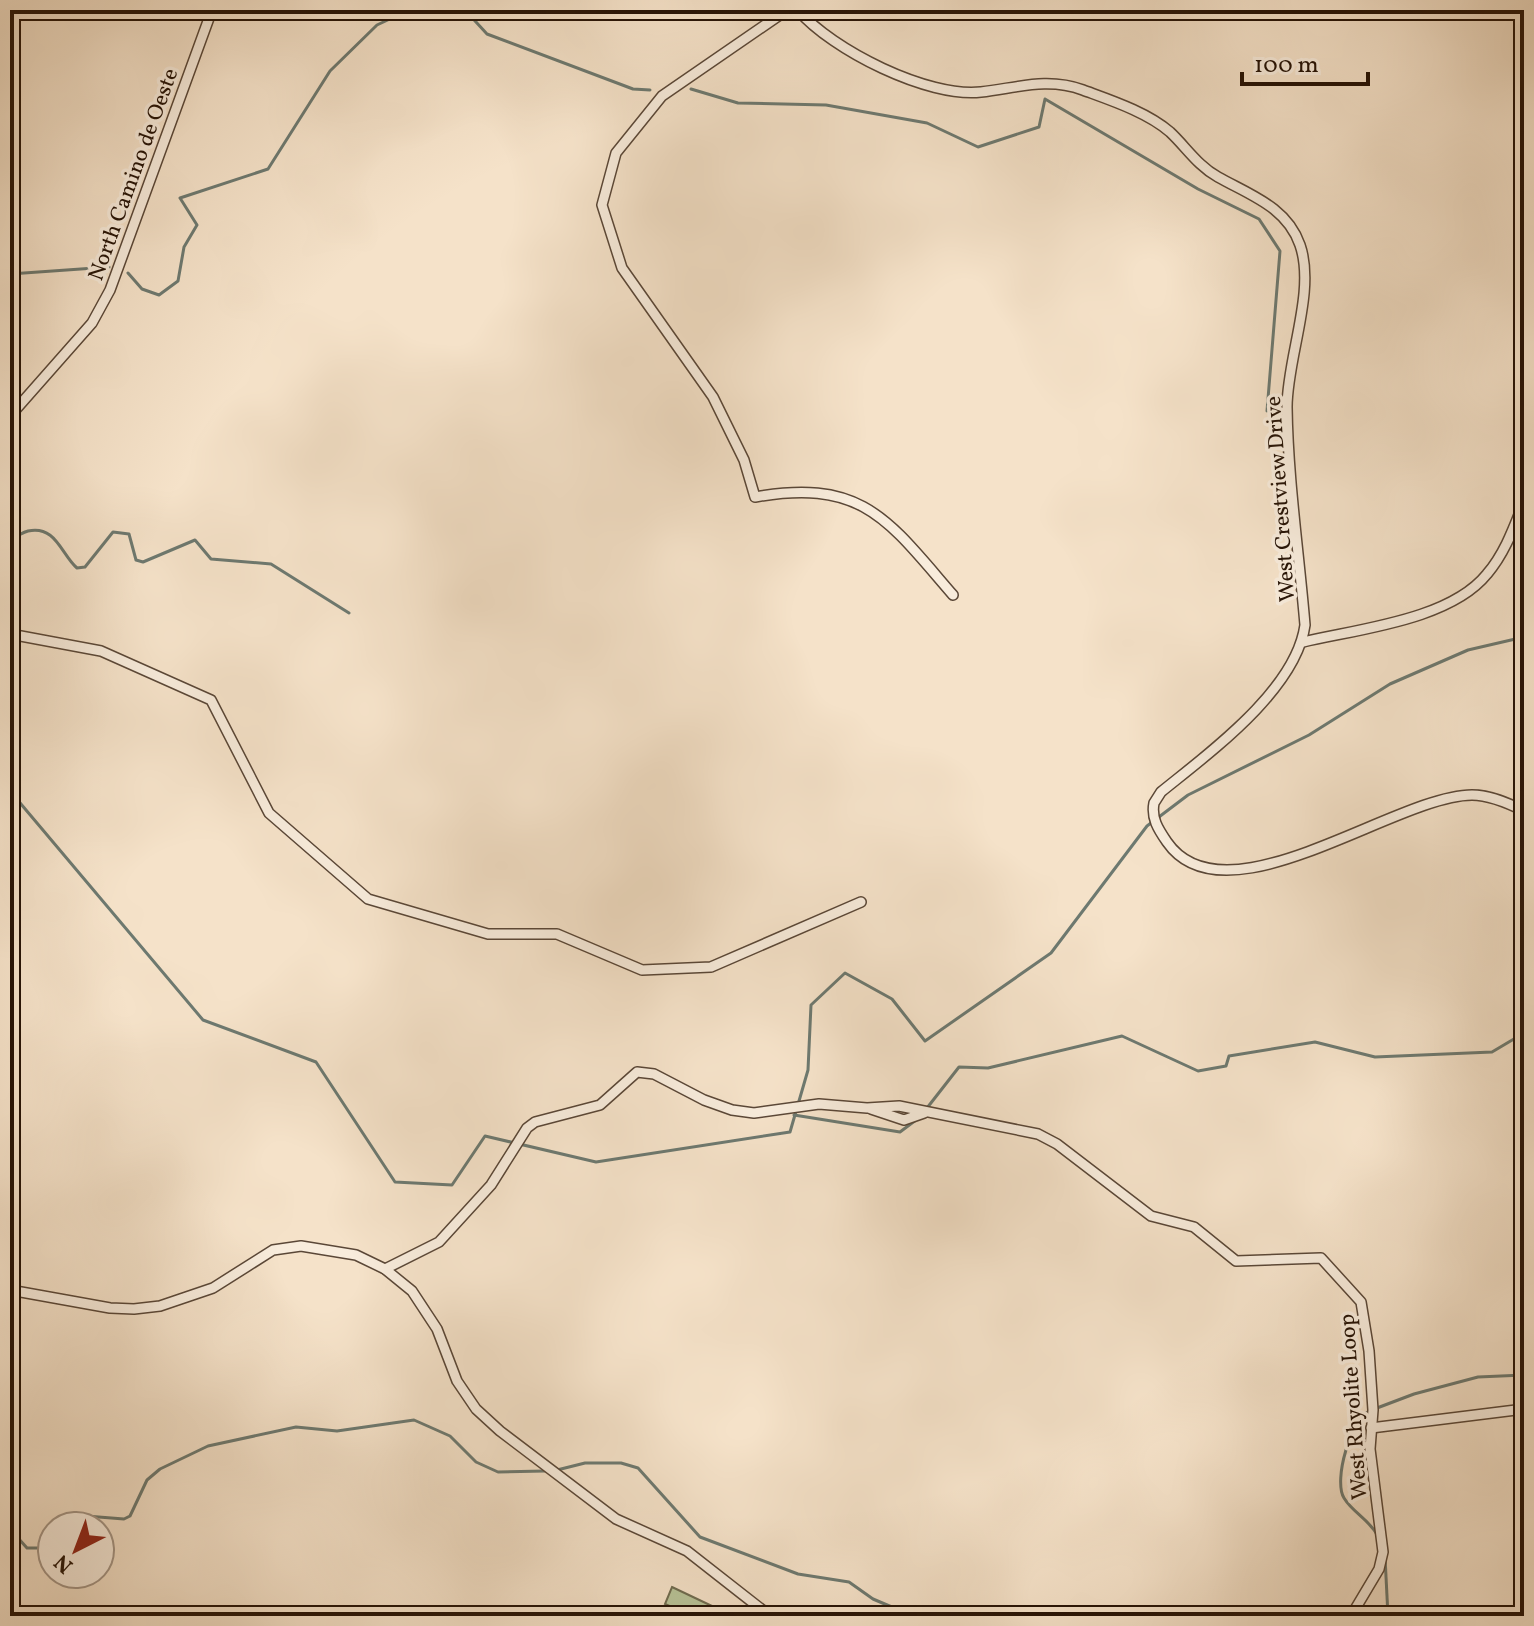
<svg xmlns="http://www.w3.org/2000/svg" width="1534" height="1626" font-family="Vollkorn,serif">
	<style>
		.green { fill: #b8c499; stroke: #6f6c50; stroke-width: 2 }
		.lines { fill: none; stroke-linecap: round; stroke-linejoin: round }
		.stream { stroke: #6d7970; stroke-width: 3 }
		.minor-casing { stroke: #5a4737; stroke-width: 12 }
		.minor { stroke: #f8ecdc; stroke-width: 9 }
		.labels { text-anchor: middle; stroke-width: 7; stroke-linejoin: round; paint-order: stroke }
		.street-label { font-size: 22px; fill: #261306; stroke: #f8ecdc }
	</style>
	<rect width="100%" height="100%" fill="#f5e2c9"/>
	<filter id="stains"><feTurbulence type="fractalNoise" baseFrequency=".0025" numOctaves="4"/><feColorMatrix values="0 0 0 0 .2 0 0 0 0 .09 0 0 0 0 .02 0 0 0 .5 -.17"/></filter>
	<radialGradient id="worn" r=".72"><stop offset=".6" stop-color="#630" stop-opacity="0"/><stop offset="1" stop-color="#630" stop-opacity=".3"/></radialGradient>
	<path class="green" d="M672,1587L733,1616H683V1612L665,1604Z"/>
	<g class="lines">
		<g class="stream">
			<path d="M465,10L487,34L633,89L650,90"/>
			<path d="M691,89L738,103L826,105L927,123L978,147L1039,127L1045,99L1198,189L1259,219L1280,251L1267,411"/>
			<path d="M128,273L142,289L159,295L178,281L184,247L197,225L180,198L268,169L330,71L377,25L409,10"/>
			<path d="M10,274L109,267"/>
			<path d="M10,538C17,537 21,533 28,531C56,525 61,554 77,568L85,567L113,532L129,534L136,560L143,562L195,540L211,559L271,564L349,613"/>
			<path d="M10,791L203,1020L316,1062L395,1182L452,1185L485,1136L596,1162L790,1132L808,1070L811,1005L845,973L892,999L925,1041L1051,953L1147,826L1188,795L1309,735L1390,684L1468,650L1524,637"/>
			<path d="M927,1108L959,1067L988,1068L1122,1036L1198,1071L1226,1066L1229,1056L1315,1042L1375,1057L1492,1052L1524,1033"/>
			<path d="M794,1115L900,1132L920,1117"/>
			<path d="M1377,1408L1414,1394L1478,1377L1524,1375"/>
			<path d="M1370,1411C1351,1419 1333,1480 1344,1498C1353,1513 1368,1518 1378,1536"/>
			<path d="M557,1470L585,1463H621L638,1468L700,1537L798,1574L849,1582L873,1599L906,1613L924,1616"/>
			<path d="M73,1526L86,1516L124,1519L130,1516L147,1480L160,1469L208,1446L296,1427L337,1431L414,1420L450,1436L476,1462L498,1472L545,1471"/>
			<path d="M10,1529L27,1548H40L52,1543"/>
			<path d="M1385,1557L1388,1616"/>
			<path d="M924,1616L945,1611L979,1616"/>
		</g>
		<defs>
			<g id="minor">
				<path d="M787,10L662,96L616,153L602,205L622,268L713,397L744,460L755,497C863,478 888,520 953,595"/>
				<path d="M798,10C832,50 928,98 981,92C1017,88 1047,77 1083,90C1110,100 1147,112 1170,132C1186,147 1198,166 1218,177C1250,195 1287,207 1300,245C1316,291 1287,358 1287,407C1288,480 1299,553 1305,625C1296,690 1209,753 1161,792L1154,803C1151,818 1158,829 1167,842C1225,926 1396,795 1472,795C1490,795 1508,803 1524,811"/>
				<path d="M10,416L92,323L110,290L212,10"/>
				<path d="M10,634L101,651L211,700L269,813L368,899L488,934H557L642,970L711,967L861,902"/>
				<path d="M1303,642C1358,629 1450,620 1487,574C1505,553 1514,527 1524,502"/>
				<path d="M871,1109L904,1120L924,1113"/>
				<path d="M385,1269L439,1242L491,1185L527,1128L535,1122L600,1105L637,1072L654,1074L704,1100L732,1110L754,1113L819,1104L867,1108L899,1106L1038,1134L1057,1144L1151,1216L1194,1227L1236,1261L1321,1258L1361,1302L1369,1351L1373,1410L1370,1449L1383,1552L1379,1569L1351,1616"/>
				<path d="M10,1290L110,1308L134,1309L160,1306L213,1288L273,1250L301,1246L356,1255L385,1269L412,1291L437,1329L457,1381L476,1409L500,1431L616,1519L687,1551L770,1616"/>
				<path d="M1371,1428L1524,1409"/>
			</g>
		</defs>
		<use href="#minor" class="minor-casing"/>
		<use href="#minor" class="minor"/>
	</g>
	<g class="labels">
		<g class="street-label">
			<text transform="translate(132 174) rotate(-70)" y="8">North Camino de Oeste</text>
			<text transform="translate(1279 499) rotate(-94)" y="8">West Crestview Drive</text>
			<text transform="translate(1352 1407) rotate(-94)" y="8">West Rhyolite Loop</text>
		</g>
	</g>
	<rect width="1534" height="1626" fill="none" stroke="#f5e2c9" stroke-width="40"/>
	<rect x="12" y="12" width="1510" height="1602" fill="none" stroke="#261306" stroke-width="4"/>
	<rect x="20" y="20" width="1494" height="1586" fill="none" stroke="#261306" stroke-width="2"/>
	<g transform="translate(76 1550) rotate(222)"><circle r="38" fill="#f8ecdc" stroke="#a49586" stroke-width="2"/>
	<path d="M0-6L14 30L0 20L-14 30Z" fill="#8f2418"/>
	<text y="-12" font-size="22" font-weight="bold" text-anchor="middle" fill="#261306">N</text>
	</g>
	<path d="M1242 72v12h126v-12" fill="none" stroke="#261306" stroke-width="4"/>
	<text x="1254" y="72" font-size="24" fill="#261306" stroke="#f8ecdc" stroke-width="6" paint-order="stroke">100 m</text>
	<rect width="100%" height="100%" filter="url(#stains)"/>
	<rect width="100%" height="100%" fill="url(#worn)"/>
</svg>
